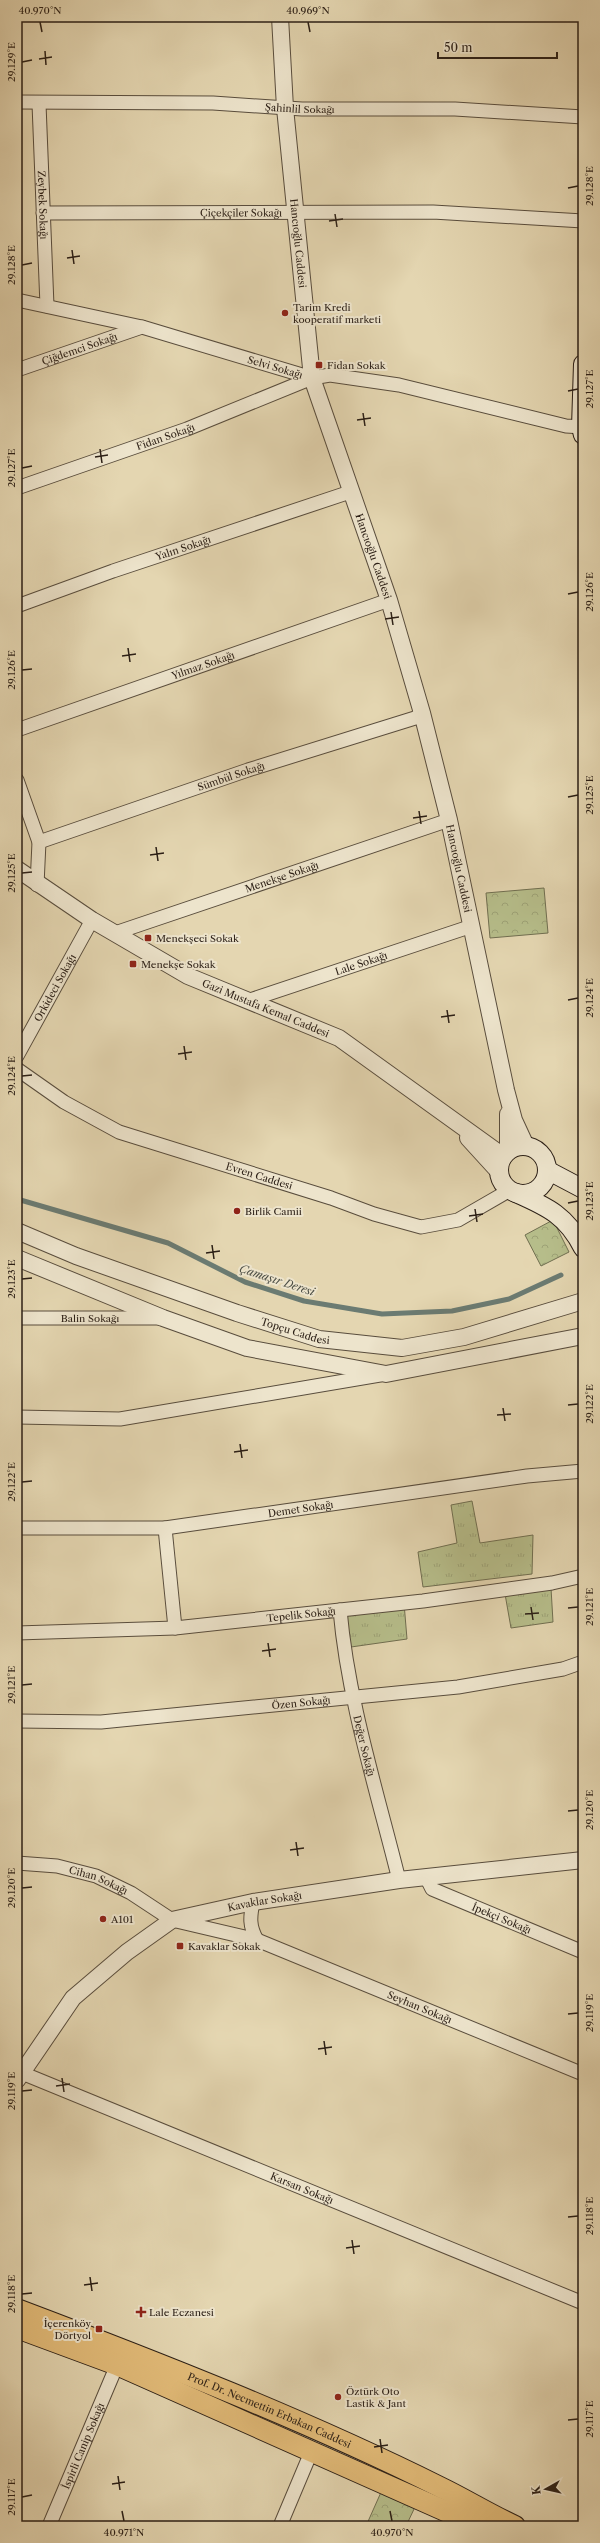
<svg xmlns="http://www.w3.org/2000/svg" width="600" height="2543" font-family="'Libre Caslon Text',serif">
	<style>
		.grass { fill: url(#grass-tufts); stroke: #706e50 }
		.forest { fill: url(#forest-crowns); stroke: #706e50 }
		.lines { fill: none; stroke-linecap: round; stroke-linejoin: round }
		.stream { stroke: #6b7b72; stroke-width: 5 }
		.minor-casing { stroke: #594d3d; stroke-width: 15 }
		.tertiary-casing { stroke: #594d3d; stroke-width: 18 }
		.secondary-casing { stroke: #2b1f16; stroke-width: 20 }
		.primary-casing { stroke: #2b1f16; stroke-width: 22 }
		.minor { stroke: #ede4cc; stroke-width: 13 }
		.tertiary { stroke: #ede4cc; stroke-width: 16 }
		.secondary { stroke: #ede4cc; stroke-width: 18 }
		.primary { stroke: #e2bb78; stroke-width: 20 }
		.ticks { fill: none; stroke: #2b1f16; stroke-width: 1.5 }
		.poi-dot { fill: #8f2418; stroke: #ede4cc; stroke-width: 1.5 }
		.labels { text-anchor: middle; stroke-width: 4; stroke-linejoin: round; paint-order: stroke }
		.street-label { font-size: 10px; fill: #2b1f16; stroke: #ede4cc }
		.poi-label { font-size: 10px; fill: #2b1f16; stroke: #ede4cc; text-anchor: start }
		.water-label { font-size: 11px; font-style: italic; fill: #4b4d44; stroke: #ede4cc }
		.neatline { fill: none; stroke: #2b1f16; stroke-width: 1.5 }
		.ticks-label { font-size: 10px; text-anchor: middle; fill: #2b1f16 }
	</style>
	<defs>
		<pattern id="grass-tufts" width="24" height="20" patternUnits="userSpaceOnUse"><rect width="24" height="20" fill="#b6bd8a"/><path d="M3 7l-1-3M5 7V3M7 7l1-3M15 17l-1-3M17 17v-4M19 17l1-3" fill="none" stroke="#9da276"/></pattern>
		<pattern id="forest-crowns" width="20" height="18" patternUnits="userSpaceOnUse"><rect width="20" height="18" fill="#b6bd8a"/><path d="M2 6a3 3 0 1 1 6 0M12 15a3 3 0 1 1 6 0" fill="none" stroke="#9da276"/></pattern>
	</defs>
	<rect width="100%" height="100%" fill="#e4d6b1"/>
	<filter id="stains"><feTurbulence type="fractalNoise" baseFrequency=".005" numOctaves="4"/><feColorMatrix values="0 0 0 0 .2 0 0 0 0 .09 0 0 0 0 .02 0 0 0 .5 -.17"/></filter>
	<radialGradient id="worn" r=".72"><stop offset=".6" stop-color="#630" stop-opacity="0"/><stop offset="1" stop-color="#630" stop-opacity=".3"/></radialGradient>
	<g class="grass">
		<path d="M472,1501L480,1543L533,1535L532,1574L423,1587L418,1552L457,1543L451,1505Z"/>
		<path d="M551,1588L553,1622L511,1628L505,1594Z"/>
		<path d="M404,1603L407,1639L344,1648L340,1610Z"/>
	</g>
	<g class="forest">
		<path d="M544,888L548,933L490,938L486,893Z"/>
		<path d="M553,1220L569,1252L541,1266L525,1235Z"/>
		<path d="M382,2490L415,2507L406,2526H366Z"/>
	</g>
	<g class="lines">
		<path class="stream" d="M17,1199L168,1243L245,1282L304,1301L382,1314L452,1311L509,1299L561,1275"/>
		<defs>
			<g id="minor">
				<path id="s1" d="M17,102L213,103L302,109H455L583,117"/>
				<path id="s2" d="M39,104L47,306"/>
				<path id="s3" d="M43,213L433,212L583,221"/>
				<path id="s4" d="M17,300L142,327L312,378L330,375L399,385L566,426L583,427"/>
				<path id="s5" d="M17,370L142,327"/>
				<path id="s6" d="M17,488L187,429L312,378"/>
				<path id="s7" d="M17,606L113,571L350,492"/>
				<path id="s8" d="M17,730L389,600"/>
				<path d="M17,780L39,842L37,885"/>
				<path id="s9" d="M39,842L248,770L415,718L422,713"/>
				<path id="s10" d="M115,933L449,820"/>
				<path id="s11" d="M250,1000L472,926"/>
				<path id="s12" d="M17,1056L92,920"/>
				<path id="s13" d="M17,1069L64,1102L119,1132L331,1198L374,1214L421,1227L458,1220L510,1190"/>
				<path id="s14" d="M17,1318H159"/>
				<path d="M17,1417L120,1419L380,1375"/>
				<path id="s15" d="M17,1528H165L527,1476L583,1471"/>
				<path d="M165,1528L175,1628"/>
				<path id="s16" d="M340,1610C348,1701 377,1791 399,1880"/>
				<path id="s17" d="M17,1633L175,1628L423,1601L552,1583L583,1576"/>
				<path id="s18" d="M17,1721L101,1722L458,1687L563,1669L583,1662"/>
				<path id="s19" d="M17,1863L57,1866L96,1876L131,1893L172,1920L257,1940C249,1926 250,1917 253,1902"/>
				<path id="s20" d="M426,1877L432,1889L583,1952"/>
				<path id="s21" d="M257,1940L583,2074"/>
				<path id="s22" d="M17,2071L583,2303"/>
				<path id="s23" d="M49,2526L117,2365"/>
				<path d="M280,2526L312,2450"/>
			</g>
			<g id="tertiary">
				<path id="s24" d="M280,17L285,108L312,378L389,600L422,713L449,820L506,1090L514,1120L526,1146"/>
				<path id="s25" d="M17,869L92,920L188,976L339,1038L503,1156"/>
				<path d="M468,1138L499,1172"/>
				<path d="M508,1152V1114"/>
				<path id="s26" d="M17,1231L76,1256L237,1313L319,1339L402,1348L464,1337L583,1301"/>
				<path d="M17,1258L163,1318L247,1348L386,1374L583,1336"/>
				<path id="s27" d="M17,2080L73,1998L127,1952L172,1920L253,1902L399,1880L583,1860"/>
			</g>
			<g id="secondary">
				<path d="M583,364L581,427L583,435"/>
				<circle cx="523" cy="1170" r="24"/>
				<path d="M547,1170L583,1189"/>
				<path d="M516,1193C548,1207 567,1216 583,1248"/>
			</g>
			<g id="primary">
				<path id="s28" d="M17,2309C160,2363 303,2419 440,2487C465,2499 489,2514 515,2526"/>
				<path d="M17,2328L117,2365L479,2526"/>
			</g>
		</defs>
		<use href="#minor" class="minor-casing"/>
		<use href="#tertiary" class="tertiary-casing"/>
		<use href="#secondary" class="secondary-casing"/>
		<use href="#primary" class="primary-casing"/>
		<use href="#minor" class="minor"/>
		<use href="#tertiary" class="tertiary"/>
		<use href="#secondary" class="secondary"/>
		<use href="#primary" class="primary"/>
	</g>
	<path class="ticks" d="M40,22L42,32M308,22L310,32M45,51L46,65M39,59L52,57M22,62L32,60M568,188L578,186M335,214L337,227M329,221L343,219M72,250L74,264M67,258L80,256M22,265L32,263M568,391L578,389M363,413L365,426M357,420L371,418M100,449L102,463M95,457L108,455M22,468L32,466M568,594L578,592M391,612L393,625M385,619L399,617M128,648L130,662M122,656L136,654M22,670L32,669M568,797L578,795M419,811L421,824M413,818L427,816M156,847L158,861M150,855L164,853M22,873L32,872M568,1000L578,998M447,1010L449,1023M441,1017L455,1015M184,1046L186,1060M178,1054L192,1052M22,1076L32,1075M568,1203L578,1201M475,1209L477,1222M469,1216L483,1214M212,1245L214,1259M206,1253L220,1251M22,1279L32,1278M568,1405L578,1404M503,1408L505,1421M497,1415L511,1414M240,1444L242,1458M234,1452L248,1450M22,1482L32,1481M531,1607L533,1620M568,1608L578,1607M525,1614L539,1613M268,1643L270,1657M262,1651L276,1649M22,1685L32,1684M568,1811L578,1810M296,1842L298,1856M290,1850L304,1848M22,1888L32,1887M568,2014L578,2013M324,2041L326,2055M318,2049L332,2047M62,2078L64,2092M56,2086L70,2084M22,2091L32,2090M568,2217L578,2216M352,2240L354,2254M346,2248L360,2246M90,2277L92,2291M84,2285L98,2283M22,2294L32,2293M568,2420L578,2419M380,2439L382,2453M374,2447L388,2445M118,2476L120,2490M112,2484L125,2482M22,2497L32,2495M122,2511L124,2521M390,2511L392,2521"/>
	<g class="poi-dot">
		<circle cx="285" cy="313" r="4"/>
		<rect x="315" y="361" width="8" height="8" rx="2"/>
		<rect x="144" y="934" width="8" height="8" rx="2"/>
		<rect x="129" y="960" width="8" height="8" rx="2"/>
		<circle cx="237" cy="1211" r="4"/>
		<circle cx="103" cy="1919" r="4"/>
		<rect x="176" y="1942" width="8" height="8" rx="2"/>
		<path d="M139 2306h4v4h4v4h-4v4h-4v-4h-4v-4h4z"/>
		<rect x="95" y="2325" width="8" height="8" rx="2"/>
		<circle cx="338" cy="2397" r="4"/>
	</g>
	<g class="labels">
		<g class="street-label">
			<text dy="4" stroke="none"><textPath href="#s1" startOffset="283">Şahinlil Sokağı</textPath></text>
			<text dy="4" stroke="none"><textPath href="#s2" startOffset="101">Zeybek Sokağı</textPath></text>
			<text dy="4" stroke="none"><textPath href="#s3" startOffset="198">Çiçekçiler Sokağı</textPath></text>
			<text dy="4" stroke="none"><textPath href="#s24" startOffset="227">Hancıoğlu Caddesi</textPath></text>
			<text dy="4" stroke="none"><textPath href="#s5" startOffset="66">Çiğdemci Sokağı</textPath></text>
			<text dy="4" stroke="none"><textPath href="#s4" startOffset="267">Selvi Sokağı</textPath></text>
			<text dy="4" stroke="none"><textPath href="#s6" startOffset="157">Fidan Sokağı</textPath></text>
			<text dy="4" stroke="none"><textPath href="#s7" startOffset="176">Yalın Sokağı</textPath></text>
			<text dy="4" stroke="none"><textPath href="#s24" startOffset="551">Hancıoğlu Caddesi</textPath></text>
			<text dy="4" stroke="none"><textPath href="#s8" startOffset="197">Yılmaz Sokağı</textPath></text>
			<text dy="4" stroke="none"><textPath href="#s9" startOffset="203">Sümbül Sokağı</textPath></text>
			<text dy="4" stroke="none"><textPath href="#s24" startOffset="875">Hancıoğlu Caddesi</textPath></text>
			<text dy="4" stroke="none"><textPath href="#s10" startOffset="176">Menekşe Sokağı</textPath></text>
			<text dy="4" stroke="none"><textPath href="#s11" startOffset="117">Lale Sokağı</textPath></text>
			<text dy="4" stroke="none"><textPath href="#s12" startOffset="78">Orkideci Sokağı</textPath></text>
			<text dy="4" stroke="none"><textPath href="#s25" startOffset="286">Gazi Mustafa Kemal Caddesi</textPath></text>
			<text dy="4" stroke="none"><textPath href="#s13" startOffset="267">Evren Caddesi</textPath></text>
			<text dy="4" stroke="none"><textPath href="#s14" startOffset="73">Balin Sokağı</textPath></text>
			<text dy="4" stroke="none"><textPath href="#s26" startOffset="296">Topçu Caddesi</textPath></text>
			<text dy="4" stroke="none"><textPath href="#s15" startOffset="285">Demet Sokağı</textPath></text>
			<text dy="4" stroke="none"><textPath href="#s17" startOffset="285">Tepelik Sokağı</textPath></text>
			<text dy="4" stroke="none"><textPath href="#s18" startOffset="285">Özen Sokağı</textPath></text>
			<text dy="4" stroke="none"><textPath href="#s16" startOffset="138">Değer Sokağı</textPath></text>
			<text dy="4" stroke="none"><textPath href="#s19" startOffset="84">Cihan Sokağı</textPath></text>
			<text dy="4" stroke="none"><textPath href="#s27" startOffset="320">Kavaklar Sokağı</textPath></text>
			<text dy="4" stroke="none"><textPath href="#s20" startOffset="89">İpekçi Sokağı</textPath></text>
			<text dy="4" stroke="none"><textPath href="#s21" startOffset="176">Seyhan Sokağı</textPath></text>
			<text dy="4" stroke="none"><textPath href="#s22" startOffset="308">Karsan Sokağı</textPath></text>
			<text dy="4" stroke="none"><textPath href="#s28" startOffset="272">Prof. Dr. Necmettin Erbakan Caddesi</textPath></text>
			<text dy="4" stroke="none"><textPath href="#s23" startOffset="87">İspirli Canip Sokağı</textPath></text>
		</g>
		<g class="poi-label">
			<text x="293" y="311">Tarim Kredi<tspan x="293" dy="12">kooperatif marketi</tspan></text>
			<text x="327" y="369">Fidan Sokak</text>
			<text x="156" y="942">Menekşeci Sokak</text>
			<text x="141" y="968">Menekşe Sokak</text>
			<text x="245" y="1215">Birlik Camii</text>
			<text x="111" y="1923">A101</text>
			<text x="188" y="1950">Kavaklar Sokak</text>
			<text x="149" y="2316">Lale Eczanesi</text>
			<text x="91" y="2327" text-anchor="end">İçerenköy<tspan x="91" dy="12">Dörtyol</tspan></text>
			<text x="346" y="2395">Öztürk Oto<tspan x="346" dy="12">Lastik &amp; Jant</tspan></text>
		</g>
		<g class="water-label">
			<text transform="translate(277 1280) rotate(18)" y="4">Çamaşır Deresi</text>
		</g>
	</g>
	<rect width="600" height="2543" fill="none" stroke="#e4d6b1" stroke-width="44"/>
	<g transform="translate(546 2489) rotate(262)" stroke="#ede4cc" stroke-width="3" paint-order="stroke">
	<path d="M0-3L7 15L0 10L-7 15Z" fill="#2b1f16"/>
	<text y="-6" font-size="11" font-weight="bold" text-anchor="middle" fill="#2b1f16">K</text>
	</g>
	<path d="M438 52v6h119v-6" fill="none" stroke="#2b1f16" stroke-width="2"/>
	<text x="444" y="52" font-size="12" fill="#2b1f16" stroke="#ede4cc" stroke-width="3" paint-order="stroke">50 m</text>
	<rect x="22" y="22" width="556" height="2499" class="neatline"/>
	<g class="ticks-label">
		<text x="40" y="14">40.970°N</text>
		<text x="308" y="14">40.969°N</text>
		<text transform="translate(11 62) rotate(-90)" y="4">29.129°E</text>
		<text transform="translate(589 186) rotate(-90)" y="4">29.128°E</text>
		<text transform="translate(11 265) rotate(-90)" y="4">29.128°E</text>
		<text transform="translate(589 389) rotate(-90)" y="4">29.127°E</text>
		<text transform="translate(11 468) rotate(-90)" y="4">29.127°E</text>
		<text transform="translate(589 592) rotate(-90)" y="4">29.126°E</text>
		<text transform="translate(11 670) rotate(-90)" y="4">29.126°E</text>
		<text transform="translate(589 795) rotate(-90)" y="4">29.125°E</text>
		<text transform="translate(11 873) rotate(-90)" y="4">29.125°E</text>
		<text transform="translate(589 998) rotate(-90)" y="4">29.124°E</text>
		<text transform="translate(11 1076) rotate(-90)" y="4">29.124°E</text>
		<text transform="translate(589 1201) rotate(-90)" y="4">29.123°E</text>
		<text transform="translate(11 1279) rotate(-90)" y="4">29.123°E</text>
		<text transform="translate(589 1404) rotate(-90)" y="4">29.122°E</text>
		<text transform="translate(11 1482) rotate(-90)" y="4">29.122°E</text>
		<text transform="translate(589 1607) rotate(-90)" y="4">29.121°E</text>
		<text transform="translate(11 1685) rotate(-90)" y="4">29.121°E</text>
		<text transform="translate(589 1810) rotate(-90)" y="4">29.120°E</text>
		<text transform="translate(11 1888) rotate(-90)" y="4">29.120°E</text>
		<text transform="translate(589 2013) rotate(-90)" y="4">29.119°E</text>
		<text transform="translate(11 2091) rotate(-90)" y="4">29.119°E</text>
		<text transform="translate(589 2216) rotate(-90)" y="4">29.118°E</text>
		<text transform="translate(11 2294) rotate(-90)" y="4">29.118°E</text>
		<text transform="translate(589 2419) rotate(-90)" y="4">29.117°E</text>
		<text transform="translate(11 2497) rotate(-90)" y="4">29.117°E</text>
		<text x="124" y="2536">40.971°N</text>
		<text x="392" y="2536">40.970°N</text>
	</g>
	<rect width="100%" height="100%" filter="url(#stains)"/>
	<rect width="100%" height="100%" fill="url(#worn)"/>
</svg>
